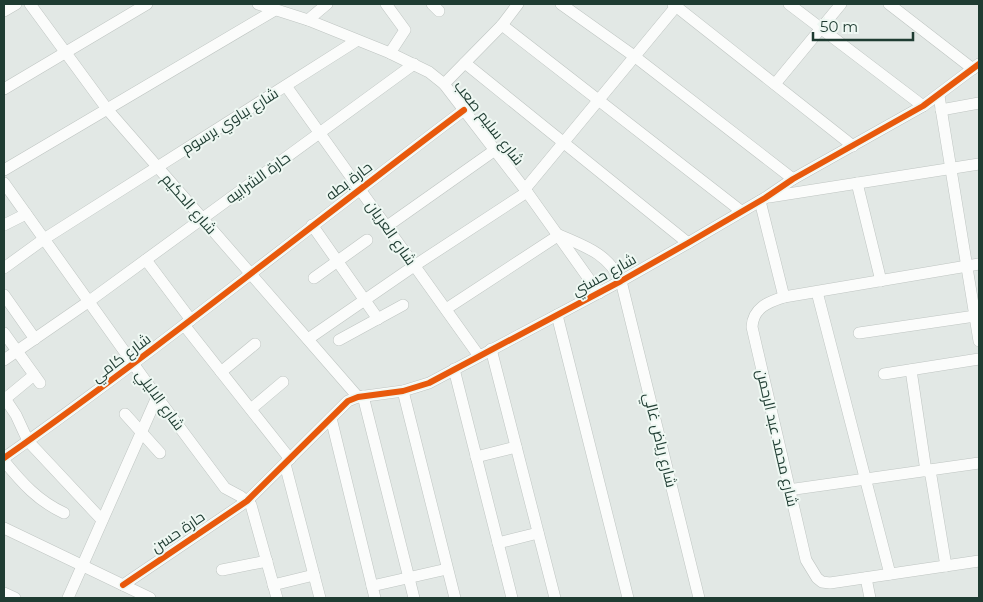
<svg xmlns="http://www.w3.org/2000/svg" width="983" height="602" font-family="Montserrat,Cairo,sans-serif">
	<style>
		.lines { fill: none; stroke-linecap: round; stroke-linejoin: round }
		.street-casing { stroke: #bfc5c2; stroke-width: 12 }
		.street { stroke: #fbfcfb; stroke-width: 11 }
		.cycleway-casing { stroke: #eff8f3; stroke-width: 9 }
		.cycleway { stroke: #e8590c; stroke-width: 6 }
		.labels { text-anchor: middle; stroke-width: 4; stroke-linejoin: round; paint-order: stroke }
		.street-label { font-size: 15px; fill: #1f3c32; stroke: #eff8f3 }
	</style>
	<rect width="100%" height="100%" fill="#e2e8e5"/>
	<g class="lines">
		<defs>
			<g id="street">
				<path d="M30,4L107,109L358,397"/>
				<path d="M258,4L308,20L390,53L429,72L444,84L527,192L599,293"/>
				<path d="M386,4L405,30L390,53"/>
				<path d="M432,4L439,11"/>
				<path d="M561,4L634,56L793,179"/>
				<path d="M673,4L853,146"/>
				<path d="M789,4L923,106"/>
				<path d="M889,4L973,69"/>
				<path d="M4,11L16,4"/>
				<path d="M308,20L327,4"/>
				<path d="M502,25L741,211"/>
				<path d="M465,63L688,243"/>
				<path d="M444,84L502,25L518,4"/>
				<path d="M775,84L841,4"/>
				<path d="M286,86L479,356"/>
				<path d="M4,89L147,4"/>
				<path d="M939,96L979,341"/>
				<path d="M941,110L979,103"/>
				<path d="M4,170L275,10"/>
				<path d="M4,183L157,397L225,488L240,496L251,505L277,598"/>
				<path d="M857,183L881,281"/>
				<path d="M525,189L678,4"/>
				<path d="M769,197L979,164"/>
				<path d="M760,201L784,297L979,264"/>
				<path d="M4,225L26,214"/>
				<path d="M312,225L378,319"/>
				<path d="M386,227L495,150"/>
				<path d="M146,260L191,320"/>
				<path d="M4,268L44,239L356,41"/>
				<path d="M314,278L367,240"/>
				<path d="M817,292L890,574"/>
				<path d="M4,295L35,339"/>
				<path d="M784,297C768,302 753,308 752,327L806,560L817,578L822,582L830,583L979,561"/>
				<path d="M446,309L559,235C586,247 607,253 621,281L699,598"/>
				<path d="M557,315L628,598"/>
				<path d="M184,325L290,459"/>
				<path d="M4,333L40,383"/>
				<path d="M859,333L975,316"/>
				<path d="M308,339L414,266L527,192"/>
				<path d="M339,340L403,305"/>
				<path d="M491,349L555,598"/>
				<path d="M4,360L88,302L414,64"/>
				<path d="M454,369L512,598"/>
				<path d="M911,370L926,471"/>
				<path d="M221,372L255,344"/>
				<path d="M884,374L979,359"/>
				<path d="M403,391L455,598"/>
				<path d="M363,396L414,598"/>
				<path d="M4,397L16,415L28,441L102,520"/>
				<path d="M5,399L34,375"/>
				<path d="M251,409L283,382"/>
				<path d="M125,414L160,453"/>
				<path d="M331,418L375,598"/>
				<path d="M476,457L516,447"/>
				<path d="M4,458C161,347 310,226 464,110"/>
				<path d="M4,461C22,483 38,501 64,513"/>
				<path d="M285,464L320,598"/>
				<path d="M930,470L946,566"/>
				<path d="M788,490L979,463"/>
				<path d="M4,528L150,598"/>
				<path d="M498,543L538,533"/>
				<path d="M222,570L267,561"/>
				<path d="M866,578L870,598"/>
				<path d="M123,585L247,501L348,401L358,397L403,391L429,383L621,281L688,243L765,198L793,179L923,106L979,64"/>
				<path d="M273,585L314,575"/>
				<path d="M372,586L447,569"/>
				<path d="M4,593L15,598"/>
				<path d="M68,598L157,397"/>
			</g>
		</defs>
		<use href="#street" class="street-casing"/>
		<use href="#street" class="street"/>
		<defs>
			<g id="cycleway">
				<path d="M4,458C161,347 310,226 464,110"/>
				<path d="M123,585L247,501L348,401L358,397L403,391L429,383L621,281L688,243L765,198L793,179L923,106L979,64"/>
			</g>
		</defs>
		<use href="#cycleway" class="cycleway-casing"/>
		<use href="#cycleway" class="cycleway"/>
	</g>
	<g class="labels">
		<g class="street-label">
			<text transform="translate(230 121) rotate(-32)" y="5">شارع بباوي برسوم</text>
			<text transform="translate(489 123) rotate(52)" y="5">شارع سليم صعب</text>
			<text transform="translate(258 178) rotate(-36)" y="5">حارة الشرابيه</text>
			<text transform="translate(349 181) rotate(-37)" y="5">حارة بطه</text>
			<text transform="translate(189 204) rotate(49)" y="5">شارع الحكيم</text>
			<text transform="translate(391 233) rotate(55)" y="5">شارع العريان</text>
			<text transform="translate(604 275) rotate(-29)" y="5">شارع حسني</text>
			<text transform="translate(121 358) rotate(-37)" y="5">شارع كامي</text>
			<text transform="translate(160 400) rotate(54)" y="5">شارع الاليلي</text>
			<text transform="translate(777 438) rotate(77)" y="5">شارع محمد عبد الرحمن</text>
			<text transform="translate(660 440) rotate(76)" y="5">شارع رياض غالي</text>
			<text transform="translate(178 532) rotate(-34)" y="5">حارة حسن</text>
		</g>
	</g>
	<rect width="983" height="602" fill="none" stroke="#1f3c32" stroke-width="10"/>
	<path d="M813 32v8h100v-8" fill="none" stroke="#1f3c32" stroke-width="2.5"/>
	<text x="820" y="32" font-size="15" fill="#1f3c32" stroke="#eff8f3" stroke-width="4" paint-order="stroke">50 m</text>
</svg>
